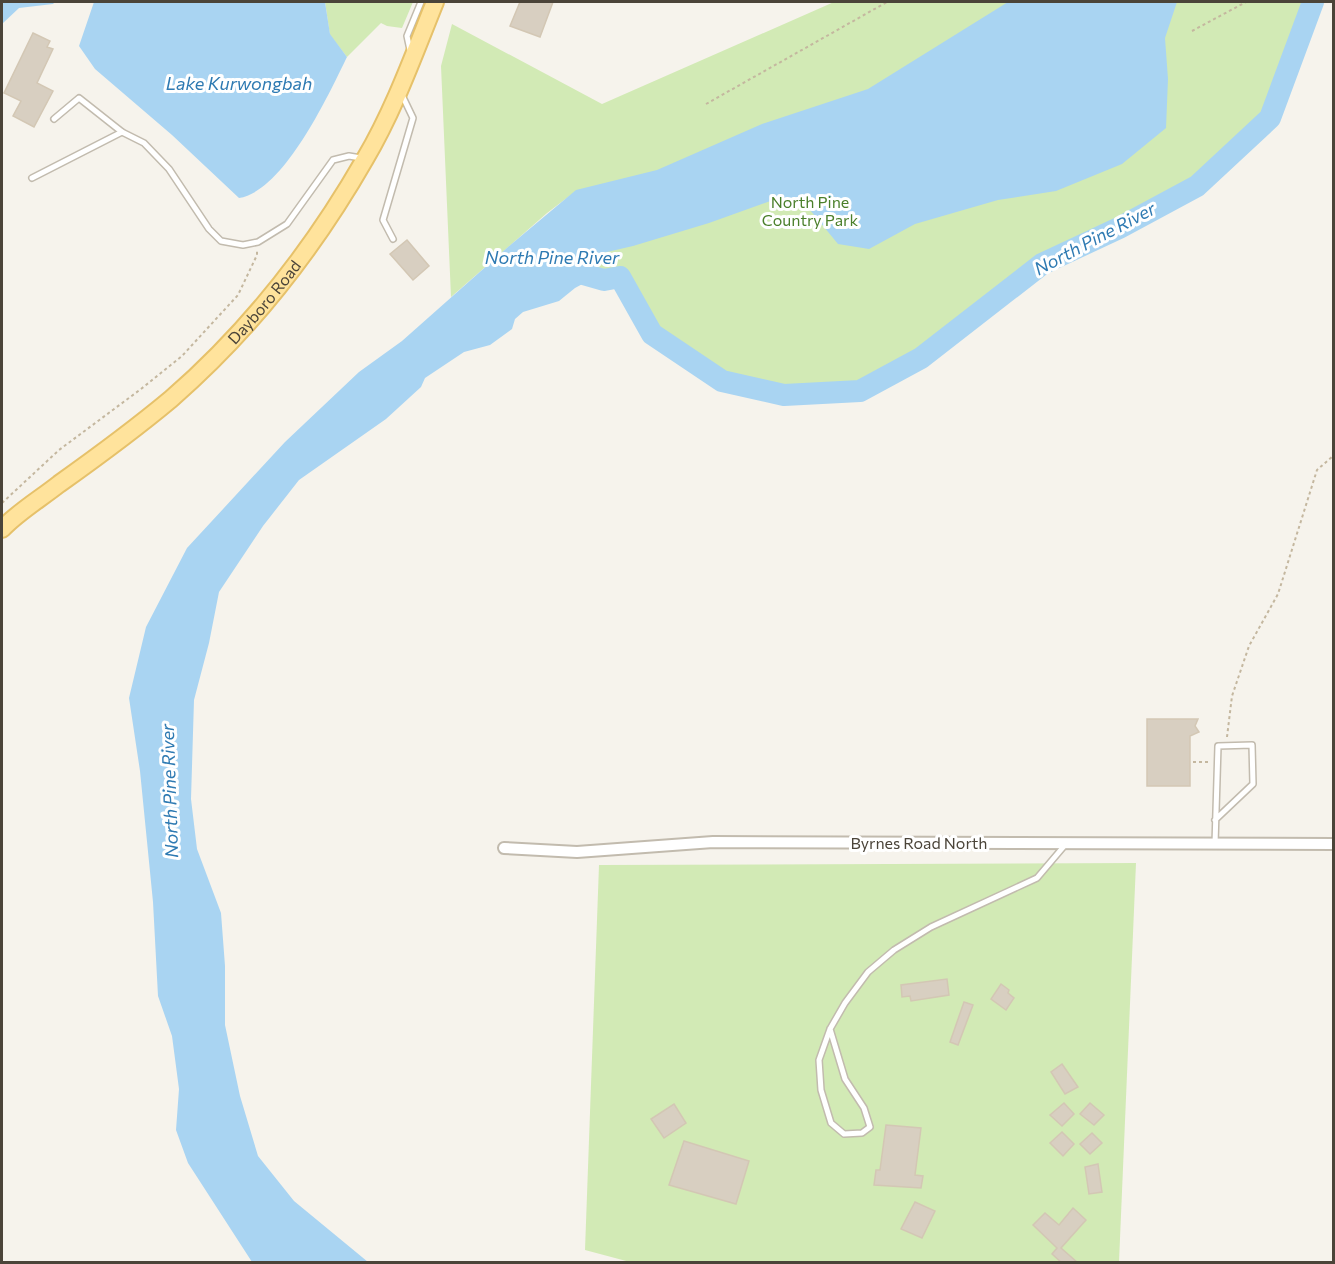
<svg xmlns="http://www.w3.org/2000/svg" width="1335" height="1264" font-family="Commissioner,sans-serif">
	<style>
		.green { fill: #d2eab5 }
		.water { fill: #a9d4f2 }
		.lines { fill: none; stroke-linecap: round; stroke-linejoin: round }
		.river { stroke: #a9d4f2; stroke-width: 22 }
		.building { fill: #d8cfc1; stroke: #d3c7b4; stroke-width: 1.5 }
		.lane-casing { stroke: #c2bbae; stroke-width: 8 }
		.street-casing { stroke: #c2bbae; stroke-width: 14 }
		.primary-casing { stroke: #e6c16a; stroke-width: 20 }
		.path { stroke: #c4b79f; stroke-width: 2; stroke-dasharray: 3 3; stroke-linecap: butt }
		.lane { stroke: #fff; stroke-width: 5 }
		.street { stroke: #fff; stroke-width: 10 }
		.primary { stroke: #ffe39c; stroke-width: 16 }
		.labels { text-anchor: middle; stroke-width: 6; stroke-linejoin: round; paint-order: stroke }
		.park-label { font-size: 16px; fill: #4a7f2a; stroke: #fff }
		.street-label { font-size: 16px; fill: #4b4439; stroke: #fff }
		.water-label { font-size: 18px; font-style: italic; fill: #2e7ab2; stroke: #fff }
	</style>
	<rect width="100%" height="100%" fill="#f6f3ec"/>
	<g class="green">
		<path d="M325,2H413L402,28L387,26L381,23L347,57L330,35Z"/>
		<path d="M834,2H1313L1270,118L1197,186L1119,228L1042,264L921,358L860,391L784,395L722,381L652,334L620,277L604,280L593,277L576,191L547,213L451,297L441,66L452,24L602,104Z"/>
		<path d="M1136,863L1119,1262H630L585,1250L599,865Z"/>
	</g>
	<g class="water">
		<path d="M2,2H55L53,4L19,8L2,24Z"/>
		<path d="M94,2H325L330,34L347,57C328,96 284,191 239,198L172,135L95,69L79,46Z"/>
		<path d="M1008,2H1177L1165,38L1168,79L1166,128L1122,164L1056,191L998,200L915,224L869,249L838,244L810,210L776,199L709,223L633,246L594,255L596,272L604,280L588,281L575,288L559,301L523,312L515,319L512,329L490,345L464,352L425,378L421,387L386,419L299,480L263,526L219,592L209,643L194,700L191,799L197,849L221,913L225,966V1025L240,1096L258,1156L294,1201L368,1262H252L188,1163L176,1130L179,1089L172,1036L158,996L153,902L140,771L129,698L146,627L187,548L285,442L359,372L402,341L508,247L576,190L657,170L762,124L868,89Z"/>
	</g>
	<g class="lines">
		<path class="river" d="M576,272L604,280L620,277L652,334L722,381L784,395L860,391L921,358L1042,264L1119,228L1197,186L1270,118L1313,2"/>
	</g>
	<g class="building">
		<path d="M520,2H553L540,37L510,26Z"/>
		<path d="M33,33L50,41L47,47L53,49L37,83L53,91L34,127L13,116L21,101L4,93Z"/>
		<path d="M407,240L429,266L413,280L390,254Z"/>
		<path d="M1147,719H1198L1195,726L1199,732L1190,736V786H1147Z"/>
		<path d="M947,979L949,995L911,1001L910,996L902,997L901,985Z"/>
		<path d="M1001,984L1009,990L1008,993L1014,998L1006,1010L991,999Z"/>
		<path d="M964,1002L973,1005L958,1045L950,1042Z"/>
		<path d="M1062,1064L1078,1087L1065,1094L1051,1072Z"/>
		<path d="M1064,1103L1074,1114L1062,1126L1050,1115Z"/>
		<path d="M1090,1103L1104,1115L1094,1125L1080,1114Z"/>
		<path d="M674,1104L686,1123L664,1138L651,1119Z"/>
		<path d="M886,1125L921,1128L915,1175L923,1176L921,1188L874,1185L876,1170H880Z"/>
		<path d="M1062,1132L1074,1144L1063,1156L1050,1143Z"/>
		<path d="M1092,1133L1102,1143L1090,1154L1080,1144Z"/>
		<path d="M684,1141L749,1161L736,1204L669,1185Z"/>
		<path d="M1098,1164L1102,1192L1089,1194L1085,1167Z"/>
		<path d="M915,1202L935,1211L922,1238L901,1229Z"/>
		<path d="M1073,1208L1086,1220L1061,1248L1078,1263H1062L1052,1254L1057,1248L1033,1225L1045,1213L1059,1225Z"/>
	</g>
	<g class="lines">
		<defs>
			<g id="lane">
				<path d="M410,50L407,36L421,2"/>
				<path d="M54,119L79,98L122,132"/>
				<path d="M32,178L122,132L144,143L169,169L209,229L221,241L243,245L258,242L287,224L333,160L349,156L361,158"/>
				<path d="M393,239L383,220L413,118L401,93"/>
				<path d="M1215,844L1218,746L1252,745L1253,784L1215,820"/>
				<path d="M830,1029L845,1079L864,1108L870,1127L862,1133L844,1134L831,1123L821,1090L819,1060L830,1029L845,1003L868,972L894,950L931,927L1037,878L1065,845"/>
			</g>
			<path id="street" d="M504,848L577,852L713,842L1334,844"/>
			<g id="primary">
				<path id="s1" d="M2,529C18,512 40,499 59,484C97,457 135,429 171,399C248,332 314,248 365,159C394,110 414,54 435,2"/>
			</g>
		</defs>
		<use href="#lane" class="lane-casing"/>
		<use href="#street" class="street-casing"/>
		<use href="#primary" class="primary-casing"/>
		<g class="path">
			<path d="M1192,31L1246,2"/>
			<path d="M706,104L887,2"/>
			<path d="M2,503L59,450L141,389L182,356L238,295L257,255V250"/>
			<path d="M1227,737L1232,696L1249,646L1278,594L1317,470L1334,455"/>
			<path d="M1193,762H1209"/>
		</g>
		<use href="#lane" class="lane"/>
		<use href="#street" class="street"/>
		<use href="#primary" class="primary"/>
	</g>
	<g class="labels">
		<g class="park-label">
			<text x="810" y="208">North Pine<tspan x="810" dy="18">Country Park</tspan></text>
		</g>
		<g class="street-label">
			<text dy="6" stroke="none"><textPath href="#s1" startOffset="348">Dayboro Road</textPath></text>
			<text x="919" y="849">Byrnes Road North</text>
		</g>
		<g class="water-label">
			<text x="239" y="90">Lake Kurwongbah</text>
			<text transform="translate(1095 239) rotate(-28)" y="6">North Pine River</text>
			<text x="552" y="264">North Pine River</text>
			<text transform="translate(170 791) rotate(-92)" y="6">North Pine River</text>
		</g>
	</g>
	<rect width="1335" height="1264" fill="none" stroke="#4b4439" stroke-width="6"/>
</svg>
